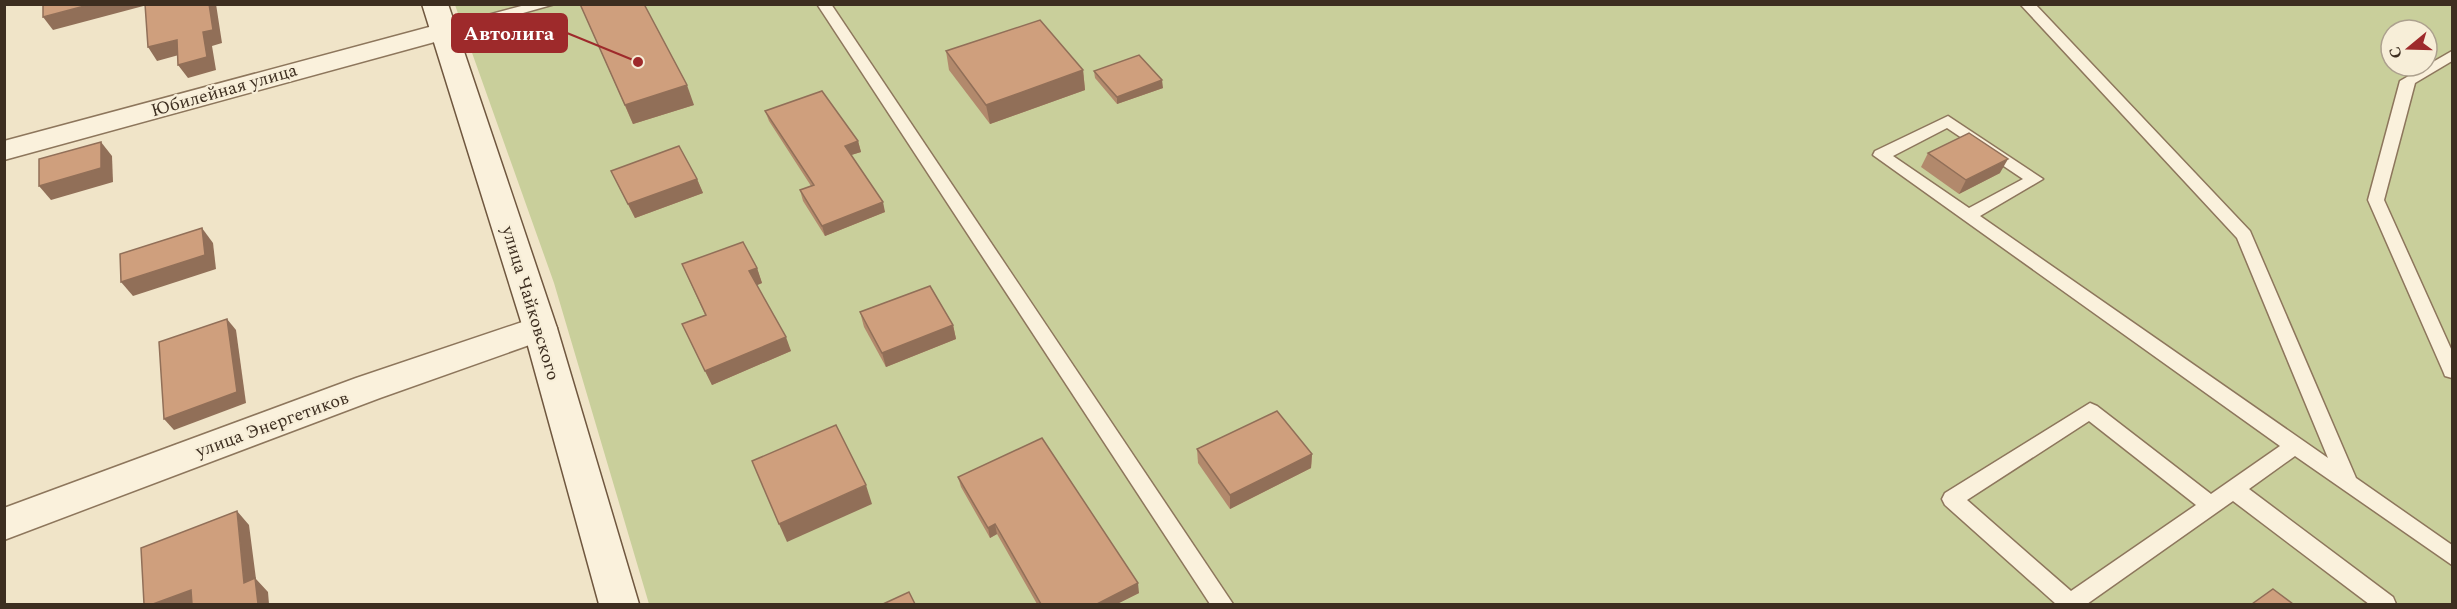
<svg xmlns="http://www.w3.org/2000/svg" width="2457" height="609" font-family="Spectral,serif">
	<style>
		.green { fill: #c9cf9b; fill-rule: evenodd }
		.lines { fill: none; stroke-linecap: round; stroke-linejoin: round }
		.lane-casing { stroke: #8d765c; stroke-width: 3 }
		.street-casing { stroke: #8d765c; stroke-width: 3 }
		.secondary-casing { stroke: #6f573f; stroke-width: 3 }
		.lane { fill: #faf1dc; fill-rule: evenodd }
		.street { fill: #faf1dc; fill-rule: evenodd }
		.secondary { fill: #faf1dc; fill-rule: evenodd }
		.wall { fill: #b2896c }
		.shaded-wall { fill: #916f58 }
		.building { fill: #cf9f7d; stroke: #916f58; stroke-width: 1.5 }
		.labels { text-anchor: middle; stroke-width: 4.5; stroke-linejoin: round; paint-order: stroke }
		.street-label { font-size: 18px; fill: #3d2e20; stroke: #f7eed8 }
		.leader { fill: none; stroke: #9e2a2b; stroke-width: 2 }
		.callout-dot { fill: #9e2a2b; stroke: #f7eed8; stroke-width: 2 }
		.callout { fill: #9e2a2b; stroke: #9e2a2b; stroke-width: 2 }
		.callout-label { font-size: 20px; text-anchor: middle; font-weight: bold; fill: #fff }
	</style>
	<rect width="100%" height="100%" fill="#f0e4c8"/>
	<path class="green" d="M455,5H2452V604H649L554,283ZM2391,30H2427V66H2391Z"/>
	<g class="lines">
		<defs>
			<g id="lane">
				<path d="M529,4H555L444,35L437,31L439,28Z"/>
				<path d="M817,4H831L1233,604H1210Z"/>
				<path d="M2020,4H2035L2250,231L2356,478L2452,545V565L2295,456L2249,489L2393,597L2396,604H2369L2233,501L2087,604H2056L1945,505L1942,499L1945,493L2090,403L2097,406L2211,494L2280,446L1873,155L1875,151L1948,116L2043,179L1980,216L2328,458L2237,238ZM1947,128L2023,179L1969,208L1893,156ZM2089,421L2196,505L2071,591L1967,500Z"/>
				<path d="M2452,51V61L2415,83L2384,200L2452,351V378L2445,376L2443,371L2368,200L2400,81Z"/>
			</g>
			<g id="street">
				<path d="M444,23L453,25L457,31L453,37L4,160V141Z"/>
				<path d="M540,316L552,319L557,328L552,337L380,398L4,540V508L356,378Z"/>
			</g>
			<path id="secondary" d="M422,4H448L557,328L639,604H599L523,328Z"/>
		</defs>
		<use href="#lane" class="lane-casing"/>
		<use href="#street" class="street-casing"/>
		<use href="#secondary" class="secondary-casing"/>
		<use href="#lane" class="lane"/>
		<use href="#street" class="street"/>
		<use href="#secondary" class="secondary"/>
	</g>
	<g class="wall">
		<path d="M580,4L694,105L633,124Z"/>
		<path d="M946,51L1083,70L1085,90L990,124L949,70Z"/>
		<path d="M1094,71L1163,88L1117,104L1095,78Z"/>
		<path d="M765,111L858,141L861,152L851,155L885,212L825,236L803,201L800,190L811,186L769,121Z"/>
		<path d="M1928,153L2000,173L1959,194L1921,167Z"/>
		<path d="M611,171L697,179L703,193L635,218Z"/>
		<path d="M682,264L757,268L762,283L757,285L791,351L712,385L682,324L705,315Z"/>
		<path d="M860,312L953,325L956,339L886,367L864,327Z"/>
		<path d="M1197,449L1312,454L1311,468L1230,509L1198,463Z"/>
		<path d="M958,477L1139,593L1117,604H1037L997,534L990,538L961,487Z"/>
	</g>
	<g class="shaded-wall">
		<path d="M92,4H151L53,30L43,17Z"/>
		<path d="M209,4H216L222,43L212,46L216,70L188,78L178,65Z"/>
		<path d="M177,40L186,53L157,61L148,47Z"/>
		<path d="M1083,70L1085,90L990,124L986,105Z"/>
		<path d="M1162,80L1163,88L1117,104V97Z"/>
		<path d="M687,85L694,105L633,124L625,105Z"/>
		<path d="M858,141L861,152L848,156L845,146Z"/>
		<path d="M101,142L112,156L113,182L51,200L39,186Z"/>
		<path d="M2008,159L2000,173L1959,194L1966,180Z"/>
		<path d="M697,179L703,193L635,218L628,204Z"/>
		<path d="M883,202L885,212L825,236L822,226Z"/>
		<path d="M202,228L213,243L216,269L133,296L121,282Z"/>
		<path d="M757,268L762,283L755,286L749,271Z"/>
		<path d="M227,319L236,330L246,403L174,430L164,419Z"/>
		<path d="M953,325L956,339L886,367L882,353Z"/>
		<path d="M786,337L791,351L712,385L705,371Z"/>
		<path d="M1312,454L1311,468L1230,509V495Z"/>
		<path d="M866,485L872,504L787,542L779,524Z"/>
		<path d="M237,511L249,525L256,579L268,592L269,604H258L244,583Z"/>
		<path d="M995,524L997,534L990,538L988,528Z"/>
		<path d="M1138,583L1139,593L1117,604H1097Z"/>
		<path d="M191,590L200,604H153Z"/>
	</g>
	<g class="building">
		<path d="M43,4H92L43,17Z"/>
		<path d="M145,4H209L213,30L203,32L207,57L178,65L177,40L148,47Z"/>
		<path d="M580,4H644L687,85L625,105Z"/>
		<path d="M1040,20L1083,70L986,105L946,51Z"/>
		<path d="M1139,55L1162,80L1117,97L1094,71Z"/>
		<path d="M822,91L858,141L845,146L883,202L822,226L800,190L814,185L765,111Z"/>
		<path d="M1969,133L2008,159L1966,180L1928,153Z"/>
		<path d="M101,142V168L39,186V159Z"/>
		<path d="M679,146L697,179L628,204L611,171Z"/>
		<path d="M202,228L205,255L121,282L120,254Z"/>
		<path d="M743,242L757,268L749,271L786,337L705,371L682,324L706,315L682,264Z"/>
		<path d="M930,286L953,325L882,353L860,312Z"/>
		<path d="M227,319L237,392L164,419L159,342Z"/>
		<path d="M1277,411L1312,454L1230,495L1197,449Z"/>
		<path d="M836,425L866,485L779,524L752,461Z"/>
		<path d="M1042,438L1138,583L1097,604H1041L995,524L988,528L958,477Z"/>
		<path d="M237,511L244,583L255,578L258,604H192L191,590L153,604H144L141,548Z"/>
		<path d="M2273,589L2293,604H2252Z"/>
		<path d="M909,592L915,604H883Z"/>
	</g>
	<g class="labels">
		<g class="street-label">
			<text transform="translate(224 90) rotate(-16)" y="6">Юбилейная улица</text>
			<text transform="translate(531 303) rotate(73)" y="6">улица Чайковского</text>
			<text transform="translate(272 424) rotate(-20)" y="6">улица Энергетиков</text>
		</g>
	</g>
	<path class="leader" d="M638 62L567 33"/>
	<circle class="callout-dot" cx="638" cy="62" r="6"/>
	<rect class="callout" x="452" y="14" width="115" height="38" rx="6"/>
	<g class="callout-label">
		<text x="509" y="40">Автолига</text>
	</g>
	<rect width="2457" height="609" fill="none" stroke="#3d2e20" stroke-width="12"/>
	<g transform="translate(2409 48) rotate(251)"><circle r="28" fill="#f7eed8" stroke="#ada18e" stroke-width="1.5"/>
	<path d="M0-4.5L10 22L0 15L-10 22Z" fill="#9e2a2b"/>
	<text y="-9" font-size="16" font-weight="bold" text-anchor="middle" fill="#3d2e20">С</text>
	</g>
</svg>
